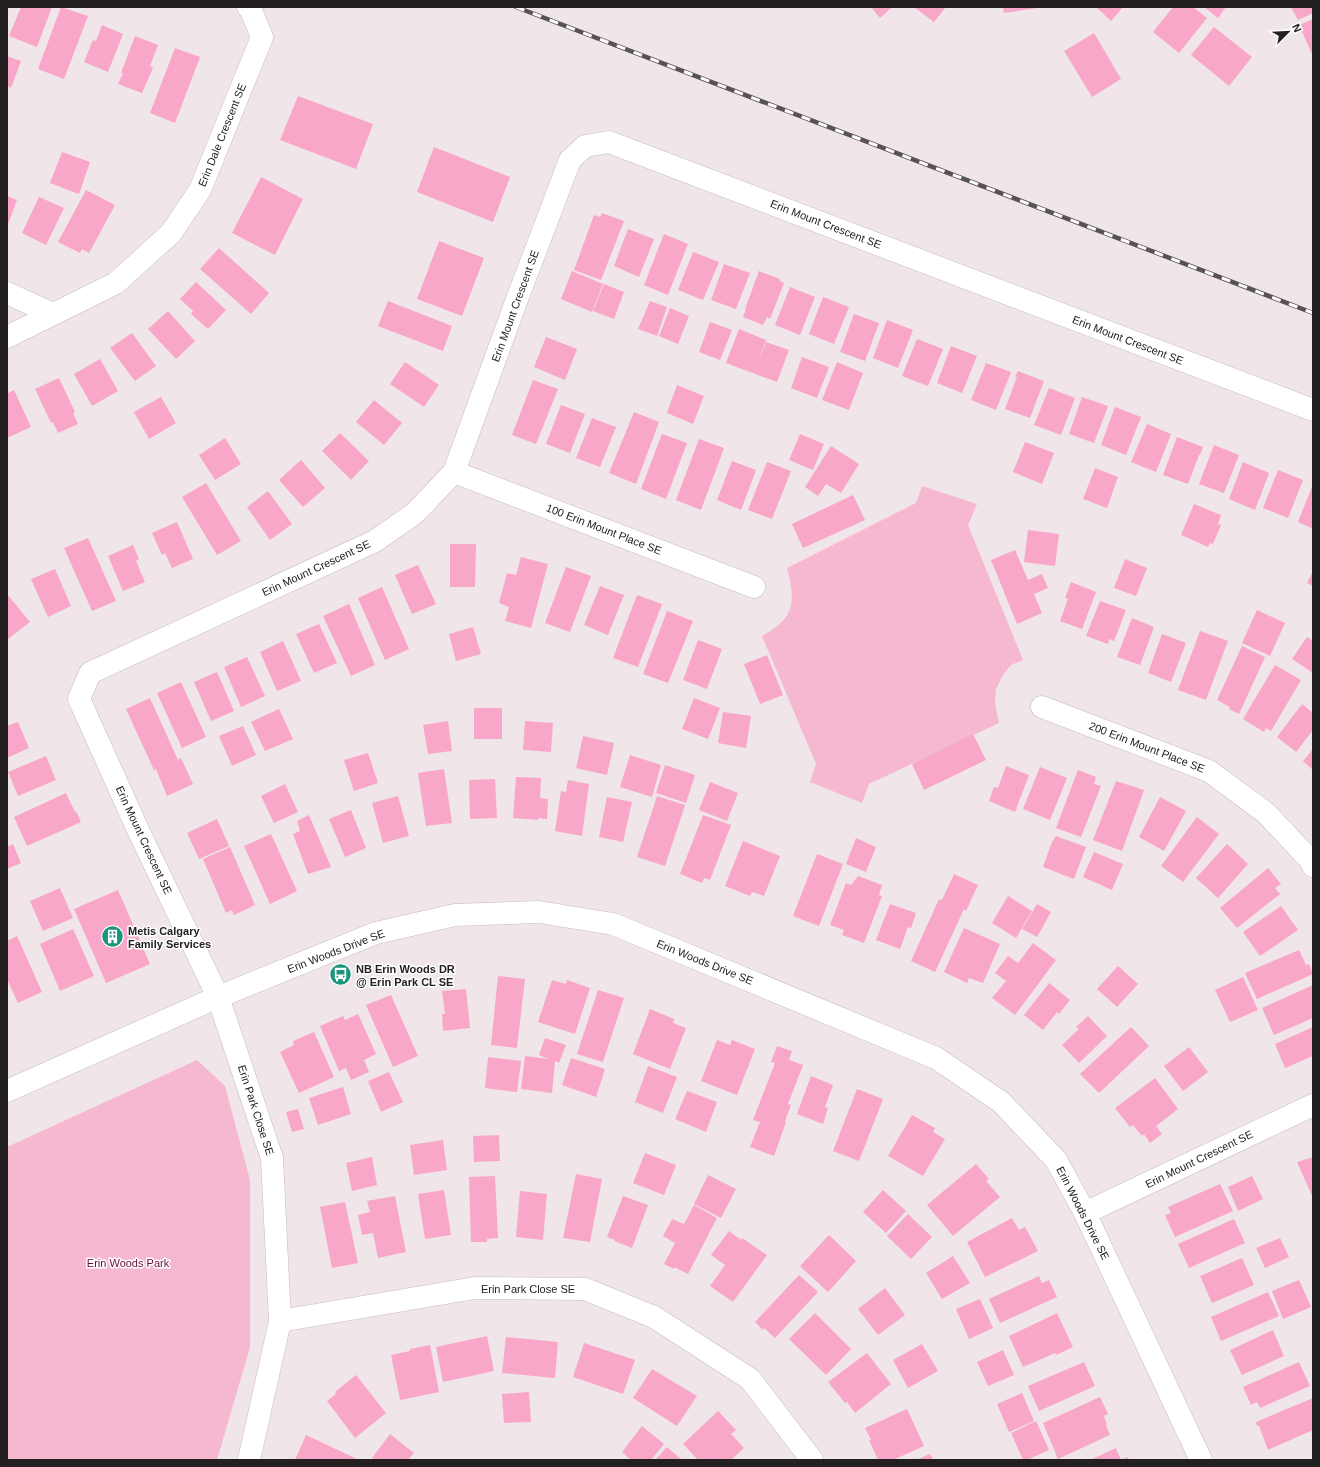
<svg xmlns="http://www.w3.org/2000/svg" width="1320" height="1467" font-family="Helvetica,sans-serif">
	<style>
		.green { fill: #f6b8d0 }
		.building { fill: #f9a7c8 }
		.lines { fill: none; stroke-linecap: round; stroke-linejoin: round }
		.minor-casing { stroke: #c6bbbf; stroke-width: 23 }
		.tertiary-casing { stroke: #c6bbbf; stroke-width: 23 }
		.minor { stroke: #fff; stroke-width: 22 }
		.tertiary { stroke: #fff; stroke-width: 22 }
		.rail-casing { stroke: #585255; stroke-width: 4.5 }
		.rail { stroke: #fff; stroke-width: 3; stroke-dasharray: 9; stroke-linecap: butt }
		.labels { text-anchor: middle; stroke-width: 3; stroke-linejoin: round; paint-order: stroke }
		.street-label { font-size: 11px; fill: #242022; stroke: #fff }
		.poi-label { font-size: 11px; font-weight: bold; fill: #242022; stroke: #fff; text-anchor: start }
		.park-label { font-size: 11px; fill: #69093f; stroke: #fff }
	</style>
	<rect width="100%" height="100%" fill="#f0e5e9"/>
	<g class="green">
		<path d="M922,486L977,504L968,525L1023,660L1011,665L1003,675L996,689L995,703L999,723L869,784L862,803L810,782L816,764L762,636C795,618 796,602 787,568L916,503Z"/>
		<path d="M197,1060L225,1086L250,1180V1347L217,1460H7V1147Z"/>
	</g>
	<g class="building">
		<path d="M21,7H52L37,47L9,36Z"/>
		<path d="M61,7L88,16L64,79L38,69Z"/>
		<path d="M871,7H892L880,18Z"/>
		<path d="M914,7H946L934,22Z"/>
		<path d="M1003,7H1037V8L1004,13Z"/>
		<path d="M1096,7H1123L1111,21Z"/>
		<path d="M1173,7H1193L1207,18L1179,53L1153,32Z"/>
		<path d="M1204,7H1226L1218,18Z"/>
		<path d="M1291,7H1313V13L1298,20Z"/>
		<path d="M1313,19V53L1312,54L1299,25Z"/>
		<path d="M102,25L123,34L108,72L84,62L93,40L96,41Z"/>
		<path d="M1214,27L1252,57L1229,86L1191,55Z"/>
		<path d="M1094,33L1121,79L1092,97L1064,51Z"/>
		<path d="M135,36L158,45L150,66L153,68L142,93L118,84L123,73H121Z"/>
		<path d="M175,48L200,57L175,123L150,113Z"/>
		<path d="M7,56L21,61L11,88L7,86Z"/>
		<path d="M298,96L373,124L356,169L280,140Z"/>
		<path d="M434,147L510,177L493,222L417,192Z"/>
		<path d="M62,152L90,162L79,194L50,183Z"/>
		<path d="M261,177L303,199L275,255L232,233Z"/>
		<path d="M86,190L115,205L89,253L82,249L80,253L58,242Z"/>
		<path d="M7,196L17,200L7,227Z"/>
		<path d="M39,197L64,208L46,245L22,233Z"/>
		<path d="M602,213L624,221L601,280L574,270L594,215L600,217Z"/>
		<path d="M628,229L654,239L639,277L614,266Z"/>
		<path d="M664,234L688,244L668,295L644,285Z"/>
		<path d="M439,241L484,258L462,316L417,299Z"/>
		<path d="M219,248L269,293L251,314L200,269Z"/>
		<path d="M693,252L719,262L703,300L678,290Z"/>
		<path d="M724,264L750,273L736,309L711,300Z"/>
		<path d="M572,271L603,284L592,312L561,299Z"/>
		<path d="M759,271L780,279V281L784,283L770,319L767,317L763,325L743,317L746,309H745Z"/>
		<path d="M196,282L226,310L208,329L191,314L193,311L180,299Z"/>
		<path d="M604,284L624,292L614,319L593,311Z"/>
		<path d="M790,287L815,297L800,335L775,325Z"/>
		<path d="M823,297L849,307L834,344L809,334Z"/>
		<path d="M388,301L452,326L443,351L378,326Z"/>
		<path d="M650,301L667,307L657,336L638,329Z"/>
		<path d="M670,308L689,316L678,344L659,336Z"/>
		<path d="M168,311L195,341L176,359L148,329Z"/>
		<path d="M854,314L879,323L865,361L840,352Z"/>
		<path d="M887,320L913,330L898,368L873,358Z"/>
		<path d="M710,322L732,330L720,360L699,352Z"/>
		<path d="M739,329L766,340L755,371L766,342L789,350L777,382L726,363Z"/>
		<path d="M132,333L156,366L135,381L110,348Z"/>
		<path d="M546,337L577,349L565,380L534,367Z"/>
		<path d="M917,339L943,349L928,386L902,376Z"/>
		<path d="M951,346L977,356L962,393L937,383Z"/>
		<path d="M802,357L829,367L817,398L791,388Z"/>
		<path d="M100,359L118,391L92,406L74,374Z"/>
		<path d="M405,362L439,385L424,407L390,384Z"/>
		<path d="M837,362L863,373L849,410L822,400Z"/>
		<path d="M986,363L1011,372L996,410L971,400Z"/>
		<path d="M1018,371L1044,381L1030,418L1005,409L1017,377H1015Z"/>
		<path d="M59,378L75,412L73,413L78,424L58,433L53,422L51,423L35,389Z"/>
		<path d="M533,380L558,389L536,444L512,435Z"/>
		<path d="M677,385L704,396L693,424L667,413Z"/>
		<path d="M1049,388L1075,398L1061,435L1034,425Z"/>
		<path d="M14,390L31,427L7,438V394Z"/>
		<path d="M161,397L176,423L149,439L134,412Z"/>
		<path d="M1082,397L1108,406L1094,443L1069,434Z"/>
		<path d="M374,400L402,423L384,445L356,422Z"/>
		<path d="M561,405L585,414L570,453L546,444Z"/>
		<path d="M1115,407L1141,417L1126,455L1101,445Z"/>
		<path d="M634,412L659,422L636,484L609,473Z"/>
		<path d="M592,418L616,427L600,467L576,458Z"/>
		<path d="M1147,424L1171,434L1156,472L1131,462Z"/>
		<path d="M340,433L369,461L351,480L322,451Z"/>
		<path d="M662,434L687,443L666,499L641,489Z"/>
		<path d="M800,434L824,444L813,470L789,460Z"/>
		<path d="M1177,437L1203,447L1200,455H1199L1188,484L1163,475Z"/>
		<path d="M225,438L241,464L215,480L199,455Z"/>
		<path d="M699,439L724,448L701,510L676,500Z"/>
		<path d="M1025,442L1054,453L1042,484L1013,472Z"/>
		<path d="M1214,445L1239,455L1224,493L1199,484Z"/>
		<path d="M831,446L859,464L841,493L826,484L818,496L805,487Z"/>
		<path d="M301,460L325,488L303,507L279,480Z"/>
		<path d="M732,461L756,470L741,510L717,500Z"/>
		<path d="M767,462L791,471L772,519L748,510Z"/>
		<path d="M1243,462L1269,473L1255,510L1229,499Z"/>
		<path d="M1095,468L1118,477L1107,508L1083,499Z"/>
		<path d="M1278,470L1303,480L1288,518L1263,508Z"/>
		<path d="M206,483L241,541L217,555L182,497Z"/>
		<path d="M1313,484V529L1298,522Z"/>
		<path d="M268,491L292,524L270,540L247,507Z"/>
		<path d="M853,495L865,520L803,548L792,524Z"/>
		<path d="M1194,504L1221,515L1218,524L1221,525L1213,544L1210,543L1208,547L1181,535Z"/>
		<path d="M177,522L193,559L172,568L165,553L162,555L152,533Z"/>
		<path d="M1028,530L1059,534L1055,566L1024,562Z"/>
		<path d="M88,538L116,601L92,611L64,548Z"/>
		<path d="M450,544H476L475,587H450Z"/>
		<path d="M133,545L139,559L136,561L145,582L123,591L108,556Z"/>
		<path d="M1015,550L1028,580L1042,574L1048,588L1034,594L1042,613L1017,624L991,560Z"/>
		<path d="M521,557L548,564L531,628L505,621L509,607L499,603L507,573L516,575Z"/>
		<path d="M1125,559L1147,568L1136,596L1114,588Z"/>
		<path d="M418,565L436,604L412,614L395,575Z"/>
		<path d="M566,567L591,576L570,632L545,623Z"/>
		<path d="M55,569L71,606L48,617L31,579Z"/>
		<path d="M1313,571V586L1307,583Z"/>
		<path d="M1071,582L1096,592L1082,629L1060,621L1068,599L1065,598Z"/>
		<path d="M600,586L624,595L608,635L584,625Z"/>
		<path d="M382,587L409,649L385,660L358,598Z"/>
		<path d="M7,594L30,622L8,639L7,637Z"/>
		<path d="M637,595L662,604L638,667L613,658Z"/>
		<path d="M1100,601L1126,610L1114,641L1109,639L1108,644L1086,636Z"/>
		<path d="M349,604L375,665L351,676L323,616Z"/>
		<path d="M1257,610L1285,623L1270,656L1242,643Z"/>
		<path d="M667,611L693,621L668,683L643,674Z"/>
		<path d="M1132,618L1154,627L1140,665L1117,657Z"/>
		<path d="M319,624L337,663L314,673L296,634Z"/>
		<path d="M473,627L481,654L456,661L449,634Z"/>
		<path d="M1200,631L1228,641L1206,700L1178,690Z"/>
		<path d="M1162,634L1186,643L1171,682L1148,673Z"/>
		<path d="M1307,637L1313,641V673L1292,659Z"/>
		<path d="M698,640L722,649L707,689L683,680Z"/>
		<path d="M283,641L301,681L277,691L260,652Z"/>
		<path d="M1242,646L1265,657L1239,714L1229,709L1230,707L1217,700Z"/>
		<path d="M767,655L783,695L760,704L744,664Z"/>
		<path d="M247,657L265,696L241,707L224,667Z"/>
		<path d="M1275,665L1301,680L1271,731L1266,728L1264,732L1243,719Z"/>
		<path d="M217,672L234,711L211,721L194,682Z"/>
		<path d="M181,682L206,737L182,748L157,693Z"/>
		<path d="M150,698L178,760L181,758L193,784L167,796L156,769L154,770L126,709Z"/>
		<path d="M694,698L720,708L708,739L682,729Z"/>
		<path d="M1302,704L1313,713V730L1296,752L1277,737Z"/>
		<rect x="474" y="708" width="28" height="31"/>
		<path d="M279,709L293,739L265,751L251,722Z"/>
		<path d="M723,712L751,716L746,748L718,743Z"/>
		<path d="M448,721L452,751L428,754L423,725Z"/>
		<path d="M525,721L553,723L551,752L523,750Z"/>
		<path d="M18,722L29,748L7,758V726Z"/>
		<path d="M243,726L256,755L232,766L219,736Z"/>
		<path d="M973,734L986,760L924,790L912,764Z"/>
		<path d="M583,736L614,743L607,775L576,768Z"/>
		<path d="M1313,749V770L1303,761Z"/>
		<path d="M368,753L378,783L354,791L344,760Z"/>
		<path d="M630,755L661,765L652,797L620,787Z"/>
		<path d="M46,756L56,780L18,796L8,772Z"/>
		<path d="M665,765L695,775L686,803L656,793Z"/>
		<path d="M1006,766L1029,775L1015,812L989,801L994,787L998,788Z"/>
		<path d="M1040,767L1067,778L1050,820L1023,809Z"/>
		<path d="M444,769L452,823L426,826L418,773Z"/>
		<path d="M1078,770L1096,777L1094,784L1101,786L1081,837L1056,828Z"/>
		<path d="M516,777L541,778L540,798L548,799L547,819L538,818V820L513,818Z"/>
		<path d="M495,779L497,818L470,819L469,780Z"/>
		<path d="M568,780L589,784L582,836L555,831L561,791L566,792Z"/>
		<path d="M1116,781L1144,790L1122,851L1093,840Z"/>
		<path d="M710,782L738,793L727,821L699,810Z"/>
		<path d="M285,784L298,812L274,823L261,796Z"/>
		<path d="M66,793L75,812L76,811L81,822L27,846L14,817Z"/>
		<path d="M398,796L409,836L383,843L372,803Z"/>
		<path d="M657,796L685,805L665,866L637,857Z"/>
		<path d="M607,797L632,802L623,842L599,837Z"/>
		<path d="M1160,797L1186,811L1164,851L1139,837Z"/>
		<path d="M351,810L366,848L345,857L329,819Z"/>
		<path d="M309,815L331,867L308,874L293,834L300,831L297,821Z"/>
		<path d="M703,815L731,825L710,880L704,878L702,883L680,874Z"/>
		<path d="M1197,817L1219,834L1183,882L1161,866Z"/>
		<path d="M217,819L229,846L199,859L187,833Z"/>
		<path d="M271,834L297,891L270,904L244,846Z"/>
		<path d="M1056,836L1086,847L1074,879L1043,867L1052,842Z"/>
		<path d="M856,838L876,847L866,872L846,864Z"/>
		<path d="M743,841L780,856L764,896L752,892L750,896L725,886Z"/>
		<path d="M13,844L21,863L7,869V847Z"/>
		<path d="M1227,844L1248,864L1218,898L1196,878Z"/>
		<path d="M230,847L255,905L234,915L232,910L226,913L203,859Z"/>
		<path d="M1094,852L1123,864L1112,890L1083,877Z"/>
		<path d="M817,854L843,864L819,926L793,916Z"/>
		<path d="M1268,868L1281,884L1275,888L1280,894L1237,928L1220,908Z"/>
		<path d="M954,874L978,885L966,911L964,909L935,972L911,961L939,899L942,900Z"/>
		<path d="M858,876L882,885L879,895L882,896L864,943L842,935L844,930L830,925L846,883L851,885Z"/>
		<path d="M60,888L73,918L43,931L30,901Z"/>
		<path d="M118,890L150,964L106,983L74,909Z"/>
		<path d="M1008,896L1032,911L1016,938L992,923Z"/>
		<path d="M890,904L916,913L911,928L908,927L900,949L876,940Z"/>
		<path d="M1037,904L1051,912L1037,937L1022,929Z"/>
		<path d="M1281,906L1298,930L1260,956L1243,932Z"/>
		<path d="M964,928L1000,944L983,983L969,978L967,983L944,972Z"/>
		<path d="M73,929L94,976L60,991L40,944Z"/>
		<path d="M17,936L42,992L18,1003L7,979V941Z"/>
		<path d="M1033,943L1056,960L1015,1015L992,998L1006,981L995,973L1008,956L1018,963Z"/>
		<path d="M1299,950L1306,965L1309,964L1313,974L1257,999L1245,973Z"/>
		<path d="M1118,966L1138,984L1117,1007L1097,989Z"/>
		<path d="M498,976L525,979L517,1048L491,1045Z"/>
		<path d="M1243,977L1258,1010L1230,1022L1215,990Z"/>
		<path d="M552,980L566,984L567,980L590,988L575,1034L538,1022Z"/>
		<path d="M1049,983L1070,1000L1059,1014L1057,1012L1043,1030L1024,1015Z"/>
		<path d="M1313,985V1018L1274,1035L1262,1008Z"/>
		<path d="M466,989L470,1028L443,1031L442,1014H445L442,991Z"/>
		<path d="M598,990L624,998L603,1062L577,1054Z"/>
		<path d="M391,995L418,1056L393,1067L366,1005Z"/>
		<path d="M650,1009L674,1019L673,1023L686,1028L670,1069L633,1054Z"/>
		<path d="M358,1014L376,1054L364,1060L369,1072L351,1080L346,1068L339,1071L320,1026L343,1016L345,1020Z"/>
		<path d="M1088,1016L1107,1036L1079,1063L1062,1045L1079,1029L1076,1027Z"/>
		<path d="M1131,1027L1149,1046L1099,1093L1080,1074Z"/>
		<path d="M1313,1027V1056L1285,1068L1275,1044Z"/>
		<path d="M314,1032L334,1077L299,1093L280,1052L294,1045L293,1041Z"/>
		<path d="M545,1038L566,1045L559,1063L555,1061L552,1093L521,1089L525,1056L549,1059L539,1055Z"/>
		<path d="M717,1040L730,1045L732,1040L755,1049L737,1095L701,1081Z"/>
		<path d="M777,1046L792,1051L789,1060L803,1065L788,1104L791,1105L785,1121L786,1122L774,1156L750,1147L760,1122L753,1120L775,1063L771,1062Z"/>
		<path d="M1189,1047L1208,1072L1183,1091L1164,1066Z"/>
		<path d="M488,1057L521,1061L517,1092L485,1088Z"/>
		<path d="M571,1058L605,1069L596,1097L562,1085Z"/>
		<path d="M648,1066L677,1077L663,1113L635,1102Z"/>
		<path d="M389,1072L403,1102L381,1112L368,1081Z"/>
		<path d="M811,1076L833,1085L825,1107L828,1108L823,1124L797,1114Z"/>
		<path d="M1155,1078L1178,1109L1156,1126L1162,1134L1150,1143L1144,1134L1142,1136L1133,1125L1130,1127L1115,1108Z"/>
		<path d="M343,1087L351,1114L318,1125L309,1098Z"/>
		<path d="M857,1089L883,1099L859,1161L833,1151Z"/>
		<path d="M687,1091L717,1102L706,1132L675,1119Z"/>
		<path d="M298,1109L304,1129L292,1132L286,1112Z"/>
		<path d="M912,1115L935,1128L933,1132L945,1139L923,1176L888,1156Z"/>
		<path d="M499,1135L500,1161L474,1162L473,1136Z"/>
		<path d="M443,1140L447,1170L414,1175L410,1145Z"/>
		<path d="M645,1153L676,1165L664,1195L633,1183Z"/>
		<path d="M372,1157L377,1185L352,1191L346,1163Z"/>
		<path d="M1313,1157V1198L1297,1162Z"/>
		<path d="M976,1164L989,1179L986,1181L1000,1197L953,1236L927,1205Z"/>
		<path d="M576,1174L602,1179L590,1242L563,1238Z"/>
		<path d="M708,1175L736,1189L721,1218L694,1204Z"/>
		<path d="M495,1176L498,1238L487,1239V1242H471L469,1177Z"/>
		<path d="M1252,1176L1263,1199L1238,1211L1228,1187Z"/>
		<path d="M1220,1184L1233,1211L1175,1237L1165,1215L1171,1213L1168,1207Z"/>
		<path d="M444,1190L451,1235L425,1239L418,1194Z"/>
		<path d="M883,1190L906,1211L886,1233L863,1212Z"/>
		<path d="M520,1191L547,1194L543,1240L516,1237Z"/>
		<path d="M395,1196L406,1252L378,1258L373,1233L362,1235L358,1215L370,1212L367,1201Z"/>
		<path d="M623,1196L648,1205L632,1248L614,1241L615,1240L607,1237Z"/>
		<path d="M345,1202L358,1263L332,1268L320,1207Z"/>
		<path d="M694,1205L717,1218L688,1274L674,1267V1269L664,1264L675,1243L663,1236L672,1219L684,1224Z"/>
		<path d="M908,1214L932,1237L911,1259L887,1236Z"/>
		<path d="M1012,1218L1019,1230L1025,1227L1038,1251L985,1277L967,1242Z"/>
		<path d="M1234,1219L1245,1243L1189,1268L1178,1244Z"/>
		<path d="M729,1231L741,1240L742,1238L767,1255L733,1302L710,1286L725,1265L711,1255Z"/>
		<path d="M829,1235L856,1261L828,1292L800,1266Z"/>
		<path d="M1280,1238L1289,1257L1265,1268L1256,1248Z"/>
		<path d="M953,1256L970,1283L942,1299L926,1273Z"/>
		<path d="M1242,1258L1254,1285L1212,1303L1200,1276Z"/>
		<path d="M799,1275L818,1292L775,1338L764,1328L763,1330L755,1322Z"/>
		<path d="M1039,1276L1042,1283L1049,1280L1057,1297L1000,1323L989,1299Z"/>
		<path d="M1299,1280L1311,1307L1283,1319L1272,1291Z"/>
		<path d="M885,1288L905,1315L878,1335L858,1309Z"/>
		<path d="M1268,1292L1279,1316L1221,1341L1211,1317Z"/>
		<path d="M980,1299L993,1328L969,1339L956,1309Z"/>
		<path d="M815,1313L851,1349L826,1375L789,1339Z"/>
		<path d="M1057,1313L1073,1347L1056,1355L1055,1353L1023,1367L1009,1336Z"/>
		<path d="M1273,1330L1284,1356L1242,1375L1230,1350Z"/>
		<path d="M487,1336L494,1371L443,1382L436,1347Z"/>
		<path d="M506,1337L558,1342L555,1378L502,1373Z"/>
		<path d="M584,1343L635,1360L623,1394L573,1377Z"/>
		<path d="M922,1344L938,1371L908,1388L893,1360Z"/>
		<path d="M430,1345L439,1392L400,1400L391,1355L410,1351V1349Z"/>
		<path d="M1003,1350L1014,1375L988,1386L977,1362Z"/>
		<path d="M867,1353L891,1384L855,1413L847,1402L845,1403L828,1382Z"/>
		<path d="M1084,1362L1095,1386L1039,1411L1028,1386Z"/>
		<path d="M1299,1362L1310,1386L1260,1408L1257,1402L1251,1405L1243,1387Z"/>
		<path d="M652,1369L697,1396L677,1426L633,1398Z"/>
		<path d="M356,1375L386,1413L355,1438L327,1401L336,1394L335,1392Z"/>
		<path d="M529,1392L531,1422L504,1423L502,1394Z"/>
		<path d="M1022,1393L1034,1421L1009,1432L997,1404Z"/>
		<path d="M1100,1397L1108,1414L1104,1416L1107,1425H1106L1110,1435L1058,1459L1043,1423Z"/>
		<path d="M1313,1398V1430L1268,1450L1259,1426H1257L1256,1422Z"/>
		<path d="M907,1409L924,1446L893,1460H878L869,1440H871L865,1428Z"/>
		<path d="M718,1411L736,1430L731,1434L744,1448L731,1460H698L683,1444Z"/>
		<path d="M1036,1421L1049,1450L1027,1460H1023L1011,1433Z"/>
		<path d="M642,1426L664,1444L651,1460H631L622,1452Z"/>
		<path d="M390,1434L414,1453L408,1460H375L372,1458Z"/>
		<path d="M306,1435L359,1460H295Z"/>
		<path d="M667,1447L682,1460H655Z"/>
		<path d="M1116,1448L1121,1460L1127,1457L1129,1460H1090Z"/>
		<path d="M930,1454L933,1460H916Z"/>
	</g>
	<g class="lines">
		<defs>
			<g id="minor">
				<path d="M7,293L53,314"/>
				<path d="M7,337L116,283L171,233L200,190L262,37L250,8L248,7"/>
				<path d="M454,472L754,587"/>
				<path d="M1042,707L1209,771L1266,813L1310,860L1313,866"/>
				<path d="M1085,1213L1313,1105"/>
				<path d="M280,1321L475,1288L585,1289L654,1317L750,1379L812,1460"/>
				<path d="M249,1460L280,1321L272,1158L218,997L139,832L79,699L90,673L375,541L415,513L454,472L516,302L570,160L585,146L609,142L1313,410"/>
			</g>
			<path id="tertiary" d="M7,1091L218,997L376,933L455,915L539,912L613,924L936,1058L1001,1102L1056,1160L1085,1213L1201,1460"/>
		</defs>
		<use href="#minor" class="minor-casing"/>
		<use href="#tertiary" class="tertiary-casing"/>
		<use href="#minor" class="minor"/>
		<use href="#tertiary" class="tertiary"/>
		<defs>
			<path id="rail" d="M516,7L1313,313"/>
		</defs>
		<use href="#rail" class="rail-casing"/>
		<use href="#rail" class="rail"/>
	</g>
	<defs>
		<symbol id="building-disc" viewBox="-11 -11 22 22"><circle r="9.5" fill="#1a947a" stroke="#fff"/><path d="M-4-6H4V6H1V3H-1V6H-4ZM-2.5-4.3h1.7v1.8h-1.7ZM.8-4.3h1.7v1.8H.8ZM-2.5-1h1.7V.8h-1.7ZM.8-1h1.7V.8H.8Z" fill="#fff"/></symbol>
		<symbol id="bus-disc" viewBox="-11 -11 22 22"><circle r="9.5" fill="#1a947a" stroke="#fff"/><path d="M-5-6H5V4H4V6H2V4H-2V6H-4V4H-5ZM-3.5-4V0h7V-4ZM-3.5 1.2v1.5H-2V1.2ZM2 1.2v1.5H3.5V1.2Z" fill="#fff"/></symbol>
	</defs>
	<g fill-rule="evenodd">
		<use href="#building-disc" x="100" y="924" width="25" height="25"/>
		<use href="#bus-disc" x="328" y="962" width="25" height="25"/>
	</g>
	<g class="labels">
		<g class="street-label">
			<text transform="translate(222 135) rotate(-68)" y="4">Erin Dale Crescent SE</text>
			<text transform="translate(826 224) rotate(21)" y="4">Erin Mount Crescent SE</text>
			<text transform="translate(515 306) rotate(-70)" y="4">Erin Mount Crescent SE</text>
			<text transform="translate(1128 340) rotate(21)" y="4">Erin Mount Crescent SE</text>
			<text transform="translate(604 529) rotate(21)" y="4">100 Erin Mount Place SE</text>
			<text transform="translate(316 568) rotate(-25)" y="4">Erin Mount Crescent SE</text>
			<text transform="translate(1147 747) rotate(21)" y="4">200 Erin Mount Place SE</text>
			<text transform="translate(144 840) rotate(65)" y="4">Erin Mount Crescent SE</text>
			<text transform="translate(336 951) rotate(-21)" y="4">Erin Woods Drive SE</text>
			<text transform="translate(705 962) rotate(22)" y="4">Erin Woods Drive SE</text>
			<text transform="translate(256 1110) rotate(72)" y="4">Erin Park Close SE</text>
			<text transform="translate(1199 1159) rotate(-26)" y="4">Erin Mount Crescent SE</text>
			<text transform="translate(1083 1213) rotate(63)" y="4">Erin Woods Drive SE</text>
			<text x="528" y="1293">Erin Park Close SE</text>
		</g>
		<g class="poi-label">
			<text x="128" y="935">Metis Calgary<tspan x="128" dy="13">Family Services</tspan></text>
			<text x="356" y="973">NB Erin Woods DR<tspan x="356" dy="13">@ Erin Park CL SE</tspan></text>
		</g>
		<g class="park-label">
			<text x="128" y="1267">Erin Woods Park</text>
		</g>
	</g>
	<rect width="1320" height="1467" fill="none" stroke="#242022" stroke-width="16"/>
	<g transform="translate(1288 32) rotate(66)" stroke="#ffffff" stroke-width="3" paint-order="stroke">
	<path d="M0-3L7 15L0 10L-7 15Z" fill="#242022"/>
	<text y="-6" font-size="11" font-weight="bold" text-anchor="middle" fill="#242022">N</text>
	</g>
</svg>
